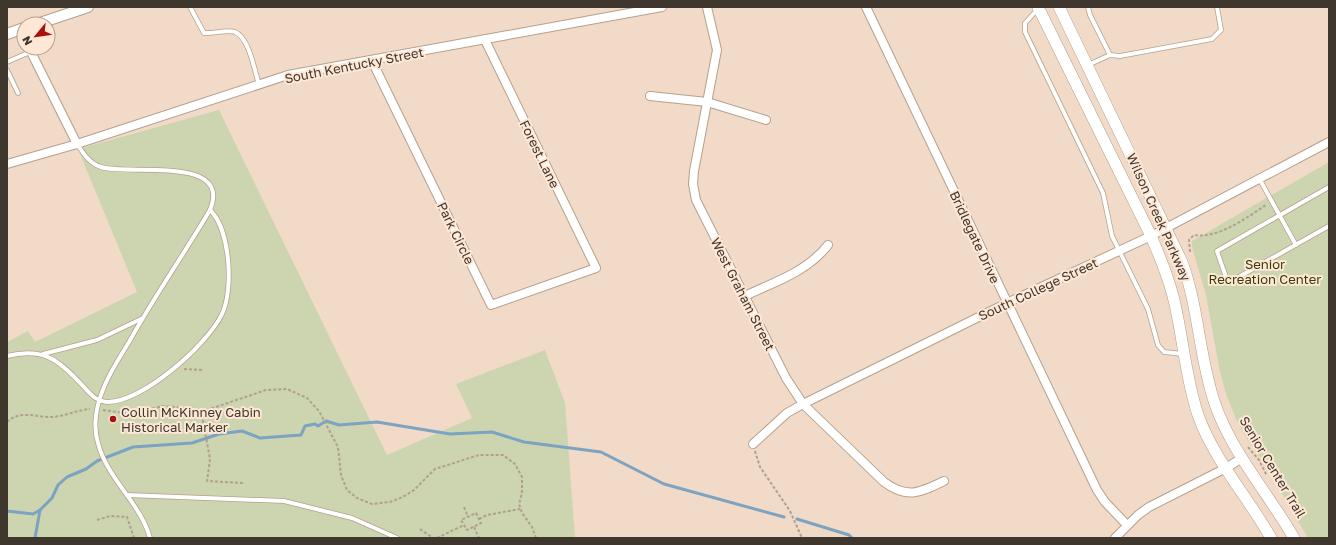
<svg xmlns="http://www.w3.org/2000/svg" width="1336" height="545" font-family="'Golos Text',sans-serif">
	<style>
		.green { fill: #ccd5b0 }
		.lines { fill: none; stroke-linecap: round; stroke-linejoin: round }
		.stream { stroke: #7ca3c1; stroke-width: 3 }
		.service-casing { stroke: #b5a08e; stroke-width: 5.5 }
		.minor-casing { stroke: #b5a08e; stroke-width: 10 }
		.tertiary-casing { stroke: #b5a08e; stroke-width: 12 }
		.secondary-casing { stroke: #b5a08e; stroke-width: 12 }
		.path { stroke: #b19f90; stroke-width: 2; stroke-dasharray: 3 2; stroke-linecap: butt }
		.service { stroke: #fff; stroke-width: 4 }
		.minor { stroke: #fff; stroke-width: 8 }
		.tertiary { stroke: #fff; stroke-width: 10 }
		.secondary { stroke: #fff; stroke-width: 11 }
		.poi-dot { fill: #a61110; stroke: #fee7d4; stroke-width: 1.5 }
		.labels { text-anchor: middle; stroke-width: 4; stroke-linejoin: round; paint-order: stroke }
		.street-label { font-size: 13px; fill: #3f362e; stroke: #fee7d4 }
		.park-label { font-size: 13px; fill: #363e08; stroke: #fee7d4 }
		.poi-label { font-size: 13px; fill: #3f362e; stroke: #fee7d4; text-anchor: start }
	</style>
	<rect width="100%" height="100%" fill="#f1dac7"/>
	<g class="green">
		<path d="M219,110L387,455L472,418L456,384L545,350L565,403L575,538H7V342L28,331L35,342L137,292L78,149Z"/>
		<path d="M1329,162V538H1308L1261,458L1248,441L1236,419L1226,394L1219,367L1206,295L1192,247V241Z"/>
	</g>
	<g class="lines">
		<g class="stream">
			<path d="M7,511L33,514L40,510"/>
			<path d="M797,519L849,535L852,538"/>
			<path d="M35,538L40,510L52,498L58,485L67,477L86,469L97,461L133,447L192,443L219,434L242,431L260,438L301,435L305,426L315,424L318,426L326,421L339,425L377,422L450,434L492,432L524,442L601,452L664,484L784,517"/>
		</g>
		<defs>
			<g id="service">
				<path d="M190,7L204,33C212,34 228,29 235,32C249,37 255,72 259,85"/>
				<path d="M1088,7L1090,15L1110,55"/>
				<path d="M1037,10L1025,23V32L1103,193L1112,236L1148,309L1158,345L1164,352L1183,354"/>
				<path d="M7,62L30,52"/>
				<path d="M1088,65L1110,55L1120,56L1212,39L1221,30L1217,7"/>
				<path d="M7,70L18,93"/>
				<path d="M77,144C84,154 89,163 101,167C127,176 233,154 210,210C184,254 154,297 129,342C118,360 105,380 99,401C95,415 94,430 98,443C107,479 140,502 150,538"/>
				<path d="M1260,180L1296,245"/>
				<path d="M1329,187L1217,251L1228,283L1329,226"/>
				<path d="M43,354L97,340L141,319"/>
				<path d="M7,356C44,347 59,360 83,386C90,394 96,401 107,402C142,403 208,344 222,314C234,289 230,229 210,210"/>
				<path d="M127,495L284,501L352,518L397,538"/>
			</g>
			<g id="minor">
				<path d="M707,7L717,50L694,171L693,184L696,200L786,378L803,404L884,482C907,499 919,493 944,481"/>
				<path d="M866,7L1097,490L1105,502L1127,525"/>
				<path d="M20,30L24,38"/>
				<path d="M29,48L77,144"/>
				<path d="M372,61L491,305L596,268L485,40"/>
				<path d="M650,96L707,102L766,120"/>
				<path d="M7,164L77,144L288,75L662,7"/>
				<path d="M745,296C774,282 807,272 828,245"/>
				<path d="M753,444L787,413L803,404L1007,303L1151,236L1329,142"/>
				<path d="M1115,538L1138,515L1149,507L1226,468L1242,458"/>
			</g>
			<g id="tertiary">
				<path d="M37,24L88,7"/>
				<path d="M7,34L24,28"/>
			</g>
			<g id="secondary">
				<path d="M1038,7L1151,236C1162,262 1172,286 1177,314C1184,348 1187,382 1198,415C1214,460 1248,497 1271,538"/>
				<path d="M1059,7L1182,262C1199,308 1199,358 1215,404C1232,453 1268,493 1294,538"/>
			</g>
		</defs>
		<use href="#service" class="service-casing"/>
		<use href="#minor" class="minor-casing"/>
		<use href="#tertiary" class="tertiary-casing"/>
		<use href="#secondary" class="secondary-casing"/>
		<g class="path">
			<path d="M1190,252L1189,240L1194,235C1218,239 1246,218 1266,205"/>
			<path d="M184,369L202,370"/>
			<path d="M103,410L132,414L163,406L207,410L266,390L287,389L307,398L319,411L338,447L341,475L347,490L357,498L372,504L390,502L403,497L414,490L435,469L479,455H503L515,464L522,477V493L519,504L522,513L532,527L536,538"/>
			<path d="M201,410L210,459L207,481L243,483"/>
			<path d="M7,422C21,409 37,418 53,417C66,416 77,410 90,409"/>
			<path d="M1248,447L1259,460L1267,476"/>
			<path d="M755,451L760,467L790,511L802,538"/>
			<path d="M464,507L468,517"/>
			<path d="M476,513L481,523L467,530L461,520Z"/>
			<path d="M479,519L487,515L520,509"/>
			<path d="M97,520L110,516L127,517L134,538"/>
			<path d="M474,527L479,538"/>
			<path d="M420,529L433,538"/>
			<path d="M437,538L464,525"/>
		</g>
		<use href="#service" class="service"/>
		<use href="#minor" class="minor"/>
		<use href="#tertiary" class="tertiary"/>
		<use href="#secondary" class="secondary"/>
	</g>
	<circle class="poi-dot" cx="113" cy="419" r="4"/>
	<g class="labels">
		<g class="street-label">
			<text transform="translate(354 65) rotate(-11)" y="5">South Kentucky Street</text>
			<text transform="translate(540 154) rotate(64)" y="5">Forest Lane</text>
			<text transform="translate(1159 217) rotate(66)" y="5">Wilson Creek Parkway</text>
			<text transform="translate(456 233) rotate(64)" y="5">Park Circle</text>
			<text transform="translate(975 237) rotate(65)" y="5">Bridlegate Drive</text>
			<text transform="translate(1038 289) rotate(-25)" y="5">South College Street</text>
			<text transform="translate(743 294) rotate(63)" y="5">West Graham Street</text>
			<text transform="translate(1273 467) rotate(59)" y="5">Senior Center Trail</text>
		</g>
		<g class="park-label">
			<text x="1265" y="269">Senior<tspan x="1265" dy="15">Recreation Center</tspan></text>
		</g>
		<g class="poi-label">
			<text x="121" y="417">Collin McKinney Cabin<tspan x="121" dy="15">Historical Marker</tspan></text>
		</g>
	</g>
	<rect width="1336" height="545" fill="none" stroke="#3f362e" stroke-width="16"/>
	<g transform="translate(36 36) rotate(241)"><circle r="19" fill="#fee7d4" stroke="#b2a092"/>
	<path d="M0-3L7 15L0 10L-7 15Z" fill="#a61110"/>
	<text y="-6" font-size="11" font-weight="bold" text-anchor="middle" fill="#3f362e">N</text>
	</g>
</svg>
